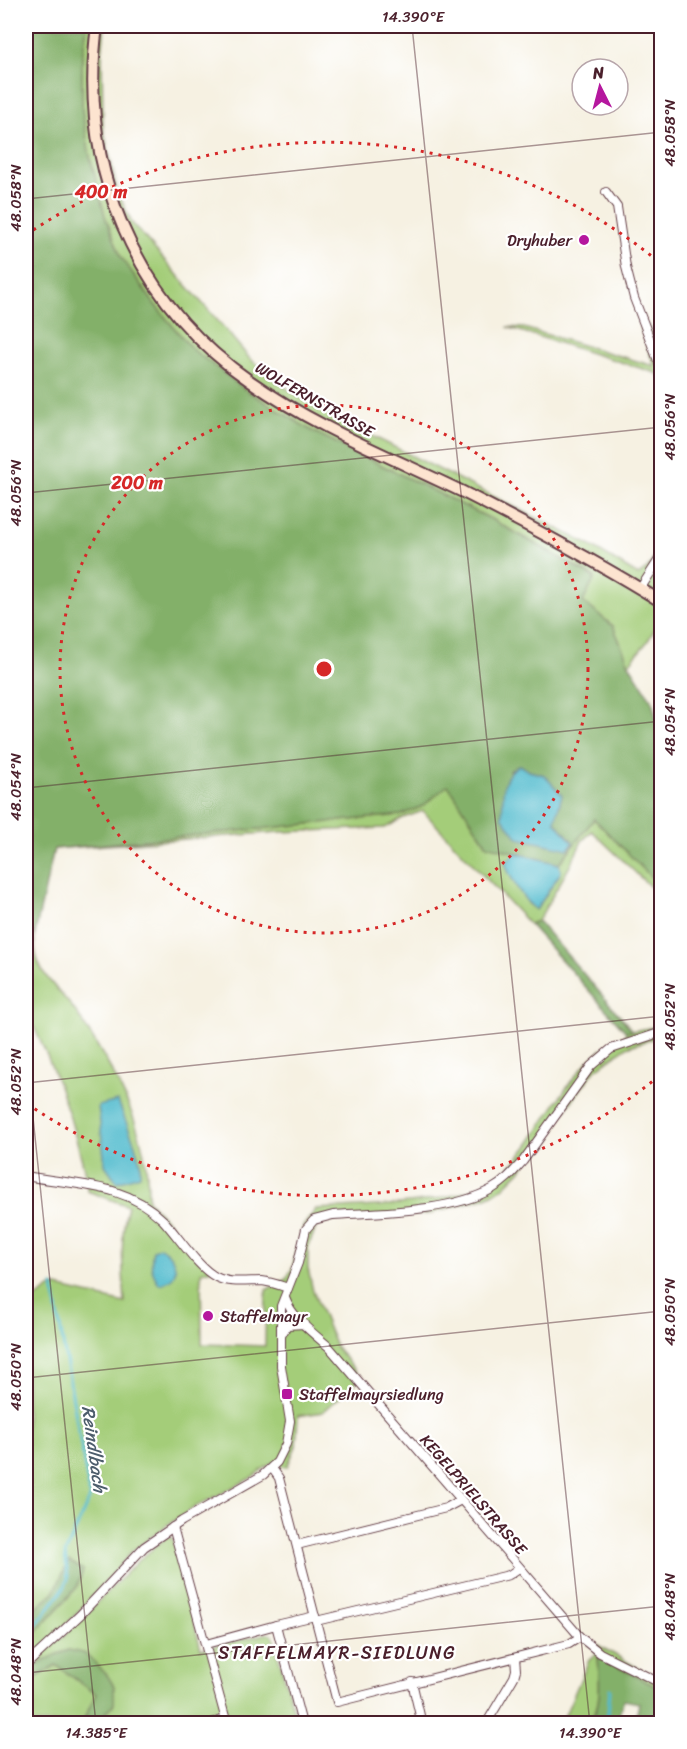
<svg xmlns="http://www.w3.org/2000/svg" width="687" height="1749" font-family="Sriracha,sans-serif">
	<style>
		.green { fill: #a4cd79; stroke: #777652; stroke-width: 1.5 }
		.forest { fill: #83b069; stroke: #66684a; stroke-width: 1.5; fill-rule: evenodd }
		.water { fill: #51bbce; stroke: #4e6d7c; stroke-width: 1.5 }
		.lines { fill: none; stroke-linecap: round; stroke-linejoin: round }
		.stream { stroke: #51bbce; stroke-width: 3 }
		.street-casing { stroke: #643e46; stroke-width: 10 }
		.secondary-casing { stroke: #643e46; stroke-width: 14 }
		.street { stroke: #fff; stroke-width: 8 }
		.secondary { stroke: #fde4d0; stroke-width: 10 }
		.ticks { fill: none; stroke: #4a1f2b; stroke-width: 1.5; stroke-opacity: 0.45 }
		.ring { fill: none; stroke: #d62828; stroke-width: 3; stroke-dasharray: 3 6 }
		.poi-dot { fill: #b5179e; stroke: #fff; stroke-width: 2 }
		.labels { text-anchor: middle; stroke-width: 4.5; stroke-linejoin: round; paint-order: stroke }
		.poi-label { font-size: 16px; fill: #4a1f2b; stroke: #fff; text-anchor: start }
		.street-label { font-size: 16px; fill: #4a1f2b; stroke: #fff }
		.water-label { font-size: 18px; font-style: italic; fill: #4d5d6c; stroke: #fff }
		.neighbourhood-label { font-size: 18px; letter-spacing: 1.5px; fill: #4a1f2b; stroke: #fff }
		.centre { fill: #d62828; stroke: #fff; stroke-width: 3 }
		.ring-label { font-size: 18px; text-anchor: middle; font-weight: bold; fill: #d62828; stroke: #fff; stroke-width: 4.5; stroke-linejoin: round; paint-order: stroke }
		.neatline { fill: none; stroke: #4a1f2b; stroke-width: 2 }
		.ticks-label { font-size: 15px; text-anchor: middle; fill: #4a1f2b }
	</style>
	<rect width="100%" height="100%" fill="#fff"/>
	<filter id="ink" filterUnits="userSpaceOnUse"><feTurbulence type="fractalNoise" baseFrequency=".0167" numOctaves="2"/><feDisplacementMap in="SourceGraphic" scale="12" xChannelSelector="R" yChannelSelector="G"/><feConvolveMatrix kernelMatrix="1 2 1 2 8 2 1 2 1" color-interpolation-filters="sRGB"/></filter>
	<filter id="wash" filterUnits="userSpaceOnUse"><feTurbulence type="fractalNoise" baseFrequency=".008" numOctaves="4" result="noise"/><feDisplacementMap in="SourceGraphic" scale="24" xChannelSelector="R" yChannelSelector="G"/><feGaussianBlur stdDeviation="1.35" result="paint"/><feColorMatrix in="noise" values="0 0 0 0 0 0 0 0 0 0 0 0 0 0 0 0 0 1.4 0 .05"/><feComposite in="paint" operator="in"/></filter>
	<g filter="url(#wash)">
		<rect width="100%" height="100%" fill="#f6f1e2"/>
		<g class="green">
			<path d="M87,26H105L102,55L103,128L119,195L132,223L226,330L250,359L278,382L314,407L547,523L591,546L638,575L648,568L661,547V569L657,584L661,588V619L647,642L629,664L613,626L583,602L595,577L491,519L312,431L247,391L192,349L155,305L121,257L105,216L90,157L82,111V56Z"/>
			<path d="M648,326L661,357V381L660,376L656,373L507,327L524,328L654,366L640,327Z"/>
			<path d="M448,784L487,845L516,853L505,862L529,905L536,910L561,872L559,864L594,818L661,887V897L592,831L582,841L570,866L538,921L529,924L423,811L403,818L385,828L280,832L54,849L401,815L423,806Z"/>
			<path d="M26,924L35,934C31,974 59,986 78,1015C115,1072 150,1131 148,1200L212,1269L201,1272L202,1344L265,1346L266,1290L286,1279L292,1269L303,1226L316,1209C364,1207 466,1205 502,1174C548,1134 566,1060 625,1036L626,1032L661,1026V1036L627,1047L595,1070L520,1171L504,1187L495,1193L484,1198L428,1214L337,1220L326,1222L316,1227L308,1248V1269L313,1291L336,1347L361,1378L323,1412L298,1416L296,1446L287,1467L272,1463L249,1479L197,1506L167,1525L132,1551L96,1593L48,1643L62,1638L138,1561L167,1537L172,1538L201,1649L269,1633L273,1636L297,1723H234L230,1713L192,1723H101L104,1715L114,1704L69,1650C53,1655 39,1663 26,1674V1643L77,1587L83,1570L69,1561L54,1592L26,1616V1305L53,1286L125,1303C123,1270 119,1238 128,1206L87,1191C87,1176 82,1163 79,1149C68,1107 53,1066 34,1027L26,1023Z"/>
			<path d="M596,1644L661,1681V1689L598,1657C599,1673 603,1708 590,1718C582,1724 570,1723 561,1724L589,1660L597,1654Z"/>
			<path d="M56,1665L96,1694L82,1723L26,1724V1684Z"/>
		</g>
		<g class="forest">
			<path d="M26,26H87L82,56V111L90,157L105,216L121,257L155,305L192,349L247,391L312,431L491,519L595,578L583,602L613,626L629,664L652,701L661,737V887L594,819L559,864L487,845L448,785L423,806L401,815L54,849L35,934L26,924ZM519,765L529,771L544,775L562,795L555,821L573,842L509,771Z"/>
			<path d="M538,921L633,1031L626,1032L529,924Z"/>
			<path d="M69,1561L83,1570L77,1587L26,1643V1616L54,1592Z"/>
			<path d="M69,1650L86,1654L107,1675L114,1686V1704L104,1715L101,1723H82L96,1694L56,1665L26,1684V1674C39,1663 53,1655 69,1650Z"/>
			<path d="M598,1657L661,1689V1714H658L656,1723H635L639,1703L624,1700L616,1723H572C578,1722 586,1722 591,1718C603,1707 599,1672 598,1657Z"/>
		</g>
		<g class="water">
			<path d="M519,765L529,771L544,775L562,795L555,821L573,843L568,849L518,838L502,817C504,796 499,777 519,765Z"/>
			<path d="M516,853L559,864L561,872L536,910C525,903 508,875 505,862Z"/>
			<path d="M118,1101L135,1145L140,1162V1175L117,1182L105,1165L98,1106Z"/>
			<path d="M160,1247C177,1257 184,1279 159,1284C151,1271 150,1266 153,1250Z"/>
		</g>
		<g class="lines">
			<g class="stream">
				<path d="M26,1634L39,1621L64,1588L68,1579L65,1554L90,1497L53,1286"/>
				<path d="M601,1724L608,1714L610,1689"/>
			</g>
		</g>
	</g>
	<g filter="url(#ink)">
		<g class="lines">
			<defs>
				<g id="street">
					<path d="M606,192L617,207L626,267L634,298L662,371"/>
					<path d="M640,589L662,555"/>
					<path d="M26,1176C76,1186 124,1182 163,1220C178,1236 198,1268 216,1277C229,1284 247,1281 262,1281C271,1282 279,1285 288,1288"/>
					<path d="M285,1298C292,1318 313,1333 329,1347L580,1637L600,1653L662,1684"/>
					<path d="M282,1334L287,1325L304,1324"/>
					<path d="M272,1468L279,1478L337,1702L569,1644L580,1637"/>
					<path d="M173,1527L227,1724"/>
					<path d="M297,1545L446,1508L461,1500"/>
					<path d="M316,1621L509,1575L519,1568"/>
					<path d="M276,1625L315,1616"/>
					<path d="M206,1644L276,1625L302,1724"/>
					<path d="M26,1665L80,1615L144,1547L182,1521L263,1475L277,1462L286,1444L290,1421L281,1366V1306L298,1263L306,1229L314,1220L333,1215C379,1212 451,1212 492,1189C505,1182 514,1171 523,1161L591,1066L611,1049L662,1032"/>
					<path d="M412,1682L422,1724"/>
					<path d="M207,1724L226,1719"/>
					<path d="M486,1724L514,1677L516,1670L515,1658"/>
				</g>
				<path id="secondary" d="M97,26C78,166 133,300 250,381C315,427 391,457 463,492C530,526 598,562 662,602"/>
			</defs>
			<use href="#street" class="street-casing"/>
			<use href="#secondary" class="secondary-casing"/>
			<use href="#street" class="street"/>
			<use href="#secondary" class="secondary"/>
		</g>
	</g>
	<path class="ticks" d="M412,26L590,1724M26,199L662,132M26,493L662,427M26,788L662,721M26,1050L96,1724M26,1083L662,1016M26,1378L662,1311M26,1673L662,1606"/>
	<g class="ring">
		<circle cx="324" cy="669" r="264"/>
		<path d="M659 1076A527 527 0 0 1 26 1103M26 235A527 527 0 0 1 659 262"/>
	</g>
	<g class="poi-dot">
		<circle cx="584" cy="240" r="6"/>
		<circle cx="208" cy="1316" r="6"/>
		<rect x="281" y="1388" width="12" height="12" rx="3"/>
	</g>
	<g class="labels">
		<g class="poi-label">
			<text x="572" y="246" text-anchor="end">Dryhuber</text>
			<text x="220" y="1322">Staffelmayr</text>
			<text x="299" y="1400">Staffelmayrsiedlung</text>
		</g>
		<g class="street-label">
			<text transform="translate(315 399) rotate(30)" y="6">WOLFERNSTRASSE</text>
			<text transform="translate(474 1494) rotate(49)" y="6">KEGELPRIELSTRASSE</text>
		</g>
		<g class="water-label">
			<text transform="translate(94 1449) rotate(82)" y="6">Reindlbach</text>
		</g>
		<g class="neighbourhood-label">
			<text x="337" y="1659">STAFFELMAYR-SIEDLUNG</text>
		</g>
	</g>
	<circle cx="324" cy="669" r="9" class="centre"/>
	<g class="ring-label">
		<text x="101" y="198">400 m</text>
		<text x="137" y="489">200 m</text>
	</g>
	<rect width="687" height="1749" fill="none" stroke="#fff" stroke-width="66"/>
	<g transform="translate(600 87) rotate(354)"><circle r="28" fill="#ffffff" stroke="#b7a5aa" stroke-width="1.5"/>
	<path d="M0-4.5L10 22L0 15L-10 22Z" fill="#b5179e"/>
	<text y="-9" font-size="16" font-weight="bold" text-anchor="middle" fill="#4a1f2b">N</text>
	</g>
	<rect x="33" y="33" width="621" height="1683" class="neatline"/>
	<g class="ticks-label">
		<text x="413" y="22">14.390°E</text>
		<text transform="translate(670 133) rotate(-90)" y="5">48.058°N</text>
		<text transform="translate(16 198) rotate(-90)" y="5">48.058°N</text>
		<text transform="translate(670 427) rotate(-90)" y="5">48.056°N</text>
		<text transform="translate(16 493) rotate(-90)" y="5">48.056°N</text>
		<text transform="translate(670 722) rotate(-90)" y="5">48.054°N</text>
		<text transform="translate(16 787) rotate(-90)" y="5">48.054°N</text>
		<text transform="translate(670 1017) rotate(-90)" y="5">48.052°N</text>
		<text transform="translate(16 1082) rotate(-90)" y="5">48.052°N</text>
		<text transform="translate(670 1312) rotate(-90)" y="5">48.050°N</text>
		<text transform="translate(16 1377) rotate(-90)" y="5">48.050°N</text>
		<text transform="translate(670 1607) rotate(-90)" y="5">48.048°N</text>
		<text transform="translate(16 1672) rotate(-90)" y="5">48.048°N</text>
		<text x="96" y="1738">14.385°E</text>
		<text x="590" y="1738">14.390°E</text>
	</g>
</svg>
